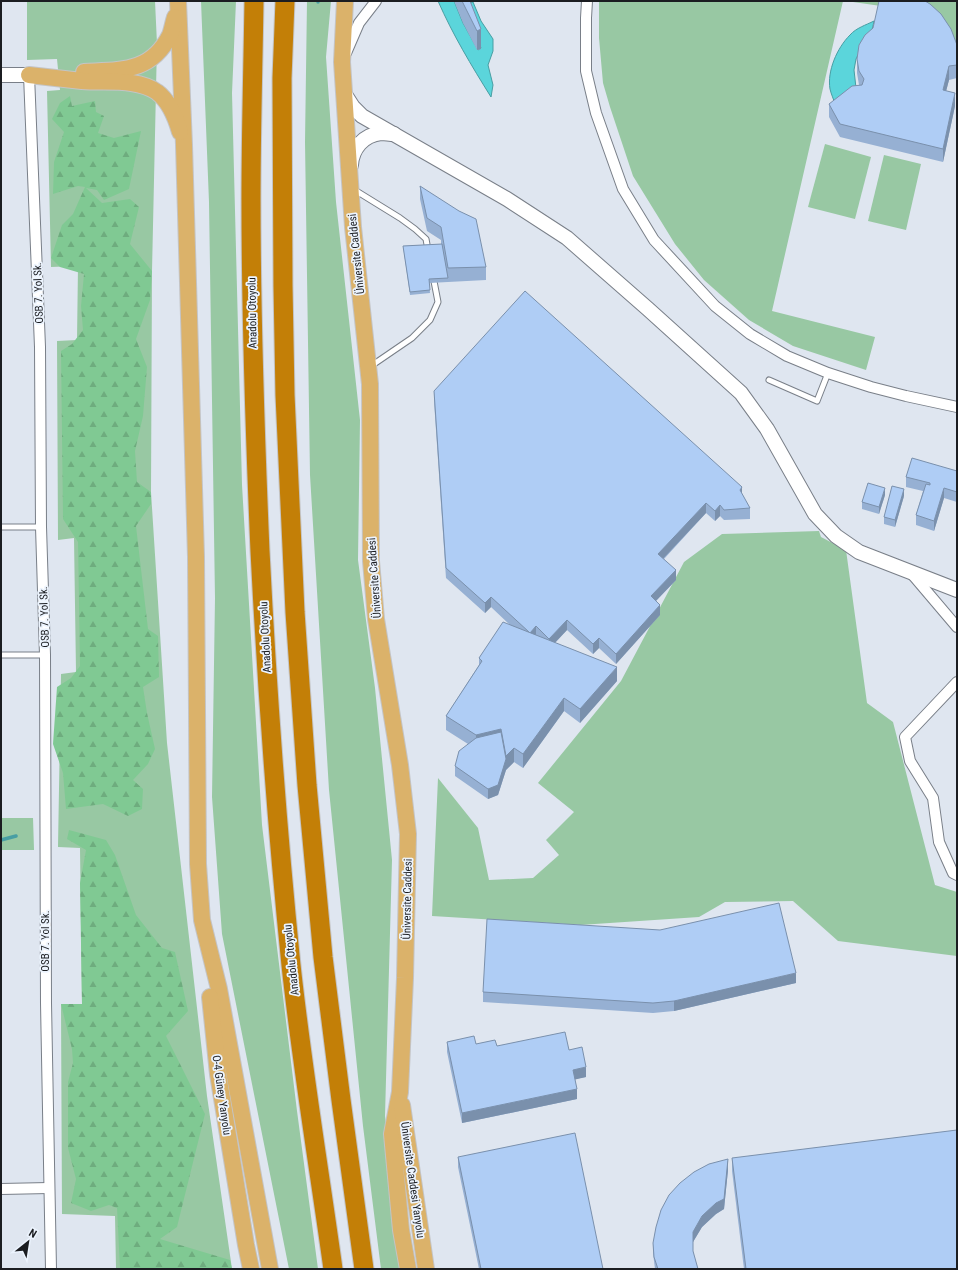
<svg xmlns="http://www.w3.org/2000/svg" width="958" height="1270" font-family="'Roboto Condensed',sans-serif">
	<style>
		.green { fill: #98c8a3 }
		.forest { fill: url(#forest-firs) }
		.water { fill: #5bd5db; stroke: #489ea3 }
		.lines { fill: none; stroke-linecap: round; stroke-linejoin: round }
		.stream { stroke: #489ea3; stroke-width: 3.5 }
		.lane-casing { stroke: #797f88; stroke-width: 7 }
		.street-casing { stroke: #797f88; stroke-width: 12 }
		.secondary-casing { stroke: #797f88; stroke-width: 16 }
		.primary-casing { stroke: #c4c4c5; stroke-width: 18 }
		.highway-casing { stroke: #c4c4c5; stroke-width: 21 }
		.lane { stroke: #fff; stroke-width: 5 }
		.street { stroke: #fff; stroke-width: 10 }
		.secondary { stroke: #fff; stroke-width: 14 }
		.primary { stroke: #dbb26a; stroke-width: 16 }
		.highway { stroke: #c37f07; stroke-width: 19 }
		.wall { fill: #96b0d3 }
		.shaded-wall { fill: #7a90ac }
		.building { fill: #afcdf5; stroke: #7a90ac }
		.labels { text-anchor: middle; stroke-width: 3.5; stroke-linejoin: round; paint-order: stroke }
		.street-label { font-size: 11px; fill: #1b1d21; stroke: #ecf4fe }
	</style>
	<defs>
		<pattern id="forest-firs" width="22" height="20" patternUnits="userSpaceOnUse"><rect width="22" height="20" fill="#80c993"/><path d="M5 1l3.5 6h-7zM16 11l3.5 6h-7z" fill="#6eac7e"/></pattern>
	</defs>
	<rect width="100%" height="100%" fill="#dfe6f0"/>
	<g class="green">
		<path d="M27,1H155L157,44L152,271L151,492L167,743L207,1096L232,1269H116L115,1216L62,1214L61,1004H82L80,848L58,847L61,674L76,672L74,538L58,540L57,341L77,340L78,266L51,267L47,91L60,90L57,59L27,60Z"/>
		<path d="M201,1H236L232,93L242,485L262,825L297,1111L318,1269H289L222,934L212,797L215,598L209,202Z"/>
		<path d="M307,1H331L326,57L336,202L360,420L358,560L375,688L392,860L385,1116L404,1269H381L363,1126L329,790L310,475L305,142Z"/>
		<path d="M599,1H843L772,311L875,337L866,370L793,346L749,320L704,280L675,244L633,176L610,107L603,83L599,38Z"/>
		<path d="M846,1H957V41L951,42L881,6Z"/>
		<path d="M825,144L871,157L855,219L808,207Z"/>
		<path d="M884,155L921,164L906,230L868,221Z"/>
		<path d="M819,531L821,537L846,550L867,703L893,722L935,885L957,892V956L838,941L793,901L725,902L699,917L580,925L432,916L438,778L478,828L489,880L533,878L559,855L546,840L574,812L538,783L621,681L684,562L722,534Z"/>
		<path d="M1,818H33L34,850H1Z"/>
	</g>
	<g class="forest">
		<path d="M70,96L72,106L95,101L96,112L104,116L98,133L114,138L141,131L129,189L104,200L97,190L86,188L102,203L130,199L139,207L130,244L152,271L150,300L136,339L147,367L143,416L135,451L137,482L151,492V504L136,526L148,629L158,636L159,677L143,687L147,713L155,749L148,764L133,780L143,789L142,809L128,816L103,804L66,809L63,773L53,744L57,687L71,678L80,666L78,542L63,519L61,351L72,344L83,330L81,306L84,274L60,267L51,258L62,225L73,214L85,187L78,186L53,194L54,162L64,132L52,119L60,103Z"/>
		<path d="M69,830L106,840L115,855L136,915L162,948L175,952L188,1011L166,1036L205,1114L177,1227L160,1239L230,1260L232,1269H120L117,1208L109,1205L91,1211L71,1203L76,1179L68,1148V1082L73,1063L72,1049L61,1004H82L80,883L86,850L67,839Z"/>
	</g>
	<g class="water">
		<path d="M438,1H454L463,23L478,50L481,48L464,6L473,2L481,21L493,39V51L488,65L493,85L491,97C471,65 453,35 438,1Z"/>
		<path d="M874,21L870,40L861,49L856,59L854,70L856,88L835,104C834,100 831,94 830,89C827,71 837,48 850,35C856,28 866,25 874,21Z"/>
	</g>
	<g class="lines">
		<g class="stream">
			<path d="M318,1V2"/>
			<path d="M1,840L16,836"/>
		</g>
		<defs>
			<g id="lane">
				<path d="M353,189L400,218L415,229L426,239L428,250"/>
				<path d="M371,366L412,338L430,320L438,302L433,276"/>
				<path d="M769,380L817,401L828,373"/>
				<path d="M1,527H41"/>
				<path d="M1,655H45"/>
			</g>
			<g id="street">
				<path d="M587,1L586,18V71L596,113L623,189L654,240L715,306L750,334L787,356L828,373L871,387L906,396L957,407"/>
				<path d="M346,53L359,23L376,1"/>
				<path d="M29,75L40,347L41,527L45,655L46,1003L51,1269"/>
				<path d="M912,574L957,627"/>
				<path d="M957,682L905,737L910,761L933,798L939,842L953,873L957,875"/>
				<path d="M1,1189L49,1188"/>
			</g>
			<g id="secondary">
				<path d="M1,75H29"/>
				<path d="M344,93L353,107L362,116L507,199L567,238L648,309L741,393L767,429L815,514L836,536L859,552L957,590"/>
				<path d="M351,165C352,149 363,135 381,133C385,133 390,134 394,134"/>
			</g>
			<g id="primary">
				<path d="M178,1L184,145L196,557L198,864L202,920L219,989L270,1269"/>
				<path d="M345,1L342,62L353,227L370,384L371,561L376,619L400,765L408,834L405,978L400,1092L392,1134L401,1230L408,1269"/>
				<path d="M84,72C120,70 151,73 170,35C172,30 173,23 175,17"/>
				<path d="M29,75C47,77 64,79 82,81C106,83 137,78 157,92C169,101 176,118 180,132"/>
				<path d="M210,997L218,1074L246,1245L251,1269"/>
				<path d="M402,1105L426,1269"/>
			</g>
			<g id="highway">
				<path d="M254,1C253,67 251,133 251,199C251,316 255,434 260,551C267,689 277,827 291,965C302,1067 319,1168 333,1269"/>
				<path d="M285,1L282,78L283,286L285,395L295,612L307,785L323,957L341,1100L364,1269"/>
			</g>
		</defs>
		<use href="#lane" class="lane-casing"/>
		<use href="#street" class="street-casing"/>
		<use href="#secondary" class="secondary-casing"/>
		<use href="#primary" class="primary-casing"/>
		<use href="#highway" class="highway-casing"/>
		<use href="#lane" class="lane"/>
		<use href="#street" class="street"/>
		<use href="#secondary" class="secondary"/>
		<use href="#primary" class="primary"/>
		<use href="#highway" class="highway"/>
	</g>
	<g class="wall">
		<path d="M454,1H470L481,29V49L477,50L463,23Z"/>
		<path d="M957,45V78L949,80L946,91L955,106L943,162L840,137L829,117V104L859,85L857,73V59Z"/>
		<path d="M420,186L486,267V280L429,283L430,293L410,295L403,246L441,244V240L427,231L420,199Z"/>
		<path d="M434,391L742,495L750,508V519L724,520L720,516L715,521L706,513L664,559L676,580L656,601L660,615L616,664L599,648L593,654L567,630L555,643L617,681L580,723L564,711L523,768L514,762L506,770L498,795L488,799L455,776V766L468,744L446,730V716L479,665V658L510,625L491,607L485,613L446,578L434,401Z"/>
		<path d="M957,471V502L944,498L934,531L916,525V515L923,491L906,487V477Z"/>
		<path d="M885,495L879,514L862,509V502Z"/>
		<path d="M904,496L895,527L884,524V517Z"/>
		<path d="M796,983L674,1011L653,1013L483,1002V992Z"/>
		<path d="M447,1042L497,1046L569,1050L586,1077L575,1079L577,1099L462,1123L447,1052Z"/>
		<path d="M458,1157L603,1269H479L458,1167Z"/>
		<path d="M732,1158L957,1269H744L732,1171Z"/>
		<path d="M728,1170L724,1209L716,1214L702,1227L693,1242V1252L698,1269H655L653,1253V1243Z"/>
	</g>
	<g class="shaded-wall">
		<path d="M481,29V49L477,50V31Z"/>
		<path d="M949,66V80L943,103V90Z"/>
		<path d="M955,93V106L943,162V149Z"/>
		<path d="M742,487V497L740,490Z"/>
		<path d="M885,488V495L879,514V507Z"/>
		<path d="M944,488V498L934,531V521Z"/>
		<path d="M904,489V496L895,527V520Z"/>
		<path d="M706,503V513L658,564V554Z"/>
		<path d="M720,505V516L715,521V511Z"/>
		<path d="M676,570V580L651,606V596Z"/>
		<path d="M491,597V607L485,613V603Z"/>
		<path d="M660,605V615L616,664V654Z"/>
		<path d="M567,620V630L549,649V639Z"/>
		<path d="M536,626V637L530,633Z"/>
		<path d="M599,638V648L593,654V644Z"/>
		<path d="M617,667V681L580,723V709Z"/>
		<path d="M564,698V711L523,768V754Z"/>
		<path d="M501,729V743L476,749V735Z"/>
		<path d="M514,748V762L506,770L498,795L488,799V789L506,759V756Z"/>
		<path d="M796,973V983L674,1011V1001Z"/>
		<path d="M586,1067V1077L573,1080V1070Z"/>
		<path d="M577,1089V1099L462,1123V1113Z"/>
		<path d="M728,1159V1170L724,1209L716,1214L702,1227L693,1242V1261V1232L702,1216Z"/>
	</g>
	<g class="building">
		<path d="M462,1H470L481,29L477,31Z"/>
		<path d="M879,1H925L930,4L941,14L951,29L957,45V65L949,66L943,90L955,93L943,149L840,124L829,104L852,86L862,85L864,79L859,71L857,59L859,45L865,35L873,28Z"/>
		<path d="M420,186L459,211L476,219L486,267L448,268L441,227L427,218Z"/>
		<path d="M442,244L448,278L429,279L430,290L410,292L403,246Z"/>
		<path d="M525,291L742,487L740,490L750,508L724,510L720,505L715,511L706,503L658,554L676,570L651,596L660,605L616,654L599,638L593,644L567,620L549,639L536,626L530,633L529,632L491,597L485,603L446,568L434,391Z"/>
		<path d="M912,458L957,471V492L944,488L934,521L916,515L926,484L930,485V483L906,477Z"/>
		<path d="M868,483L885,488L879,507L862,502Z"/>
		<path d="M892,486L904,489L895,520L884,517Z"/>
		<path d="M503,622L617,667L580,709L564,698L523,754L514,748L506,756L501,729L476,735L446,716L482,661L479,658Z"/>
		<path d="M501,732L506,759L498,785L488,789L455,766L459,751L476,738Z"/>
		<path d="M779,903L796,973L674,1001L653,1003L483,992L487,919L660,930Z"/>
		<path d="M565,1032L569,1050L582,1047L586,1067L573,1070L577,1089L462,1113L447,1042L474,1036L476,1044L495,1040L497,1046Z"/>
		<path d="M957,1130V1269H746L732,1158Z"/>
		<path d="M575,1133L603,1269H481L458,1157Z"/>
		<path d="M728,1159L724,1199L716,1203L702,1216L693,1232V1251L698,1269H658L654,1257L653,1243L656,1227L661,1210L669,1195L680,1183L694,1172L709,1164Z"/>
	</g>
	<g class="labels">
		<g class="street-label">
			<text transform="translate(356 254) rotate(-96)" y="4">Üniversite Caddesi</text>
			<text transform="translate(38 293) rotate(-92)" y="4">OSB 7. Yol Sk.</text>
			<text transform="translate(252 313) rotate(-91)" y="4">Anadolu Otoyolu</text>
			<text transform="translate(374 578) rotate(-94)" y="4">Üniversite Caddesi</text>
			<text transform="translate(44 617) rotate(-92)" y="4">OSB 7. Yol Sk.</text>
			<text transform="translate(265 637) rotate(-93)" y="4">Anadolu Otoyolu</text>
			<text transform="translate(407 899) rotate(-89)" y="4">Üniversite Caddesi</text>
			<text transform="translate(45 941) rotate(-90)" y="4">OSB 7. Yol Sk.</text>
			<text transform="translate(291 960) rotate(-96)" y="4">Anadolu Otoyolu</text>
			<text transform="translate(222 1095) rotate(82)" y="4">O-4 Güney Yanyolu</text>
			<text transform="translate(413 1180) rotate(82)" y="4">Üniversite Caddesi Yanyolu</text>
		</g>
	</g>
	<rect width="958" height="1270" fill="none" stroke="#1b1d21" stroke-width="4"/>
	<g transform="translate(28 1242) rotate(30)" stroke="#ecf4fe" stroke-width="3" paint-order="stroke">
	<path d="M0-3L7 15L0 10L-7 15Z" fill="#1b1d21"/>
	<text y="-6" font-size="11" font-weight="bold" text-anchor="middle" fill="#1b1d21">N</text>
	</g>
</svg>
